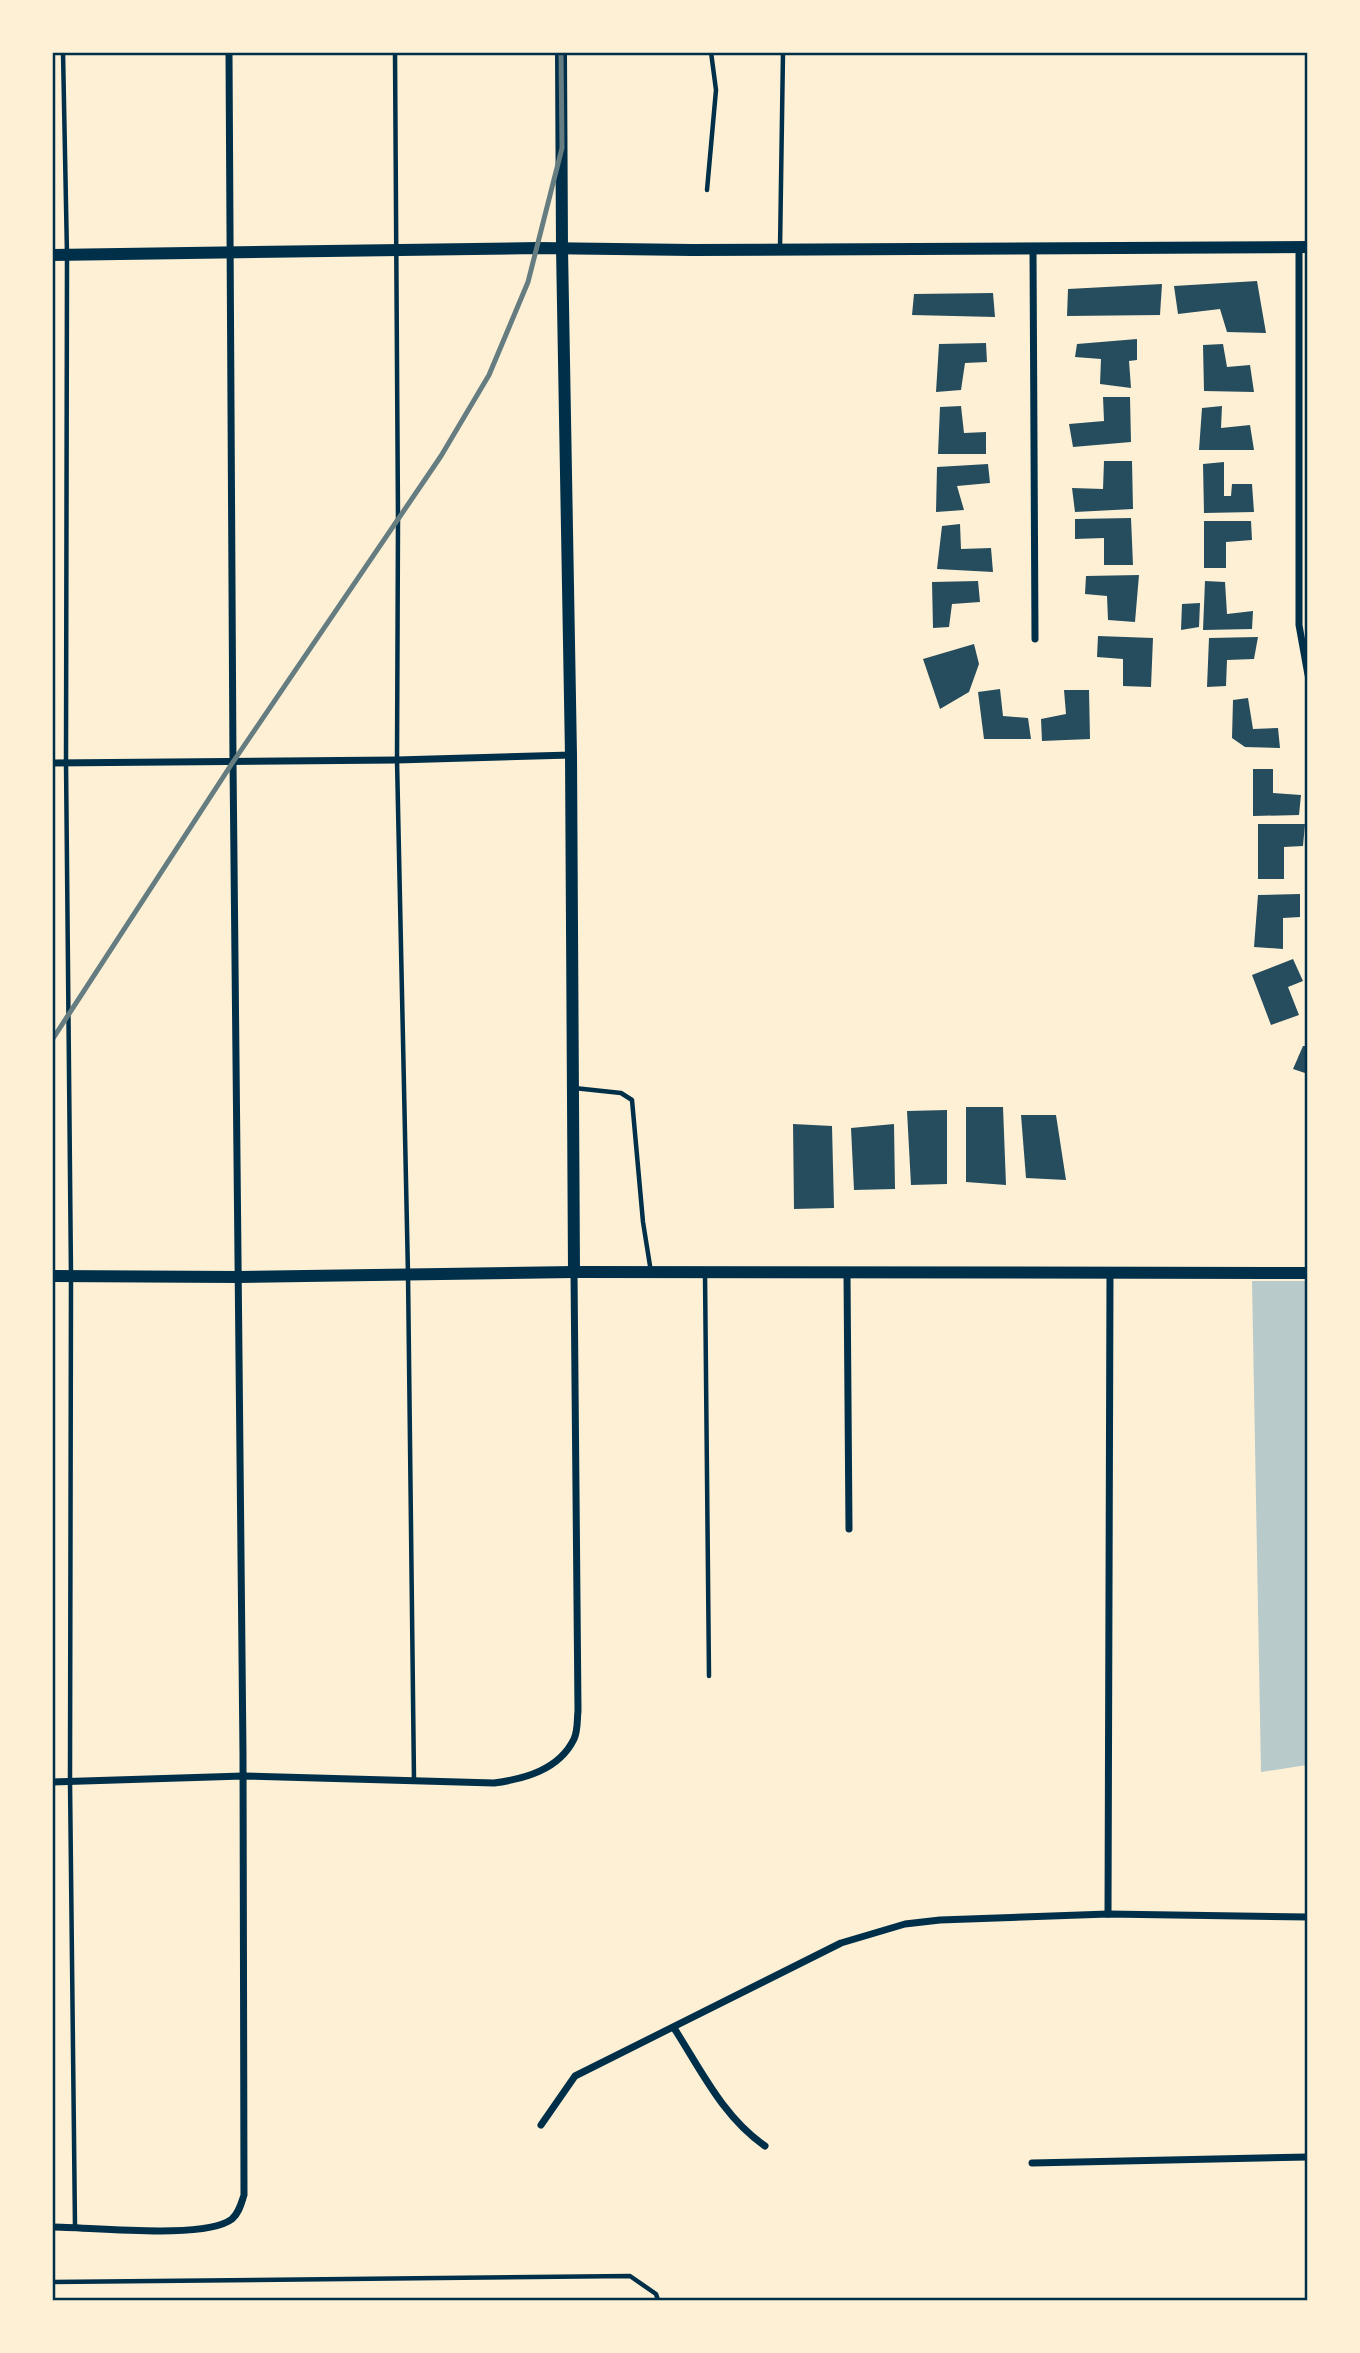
<svg xmlns="http://www.w3.org/2000/svg" width="1360" height="2353" font-family="Jost,sans-serif">
	<style>
		.green { fill: #b9caca }
		.building { fill: #264d5e }
		.lines { fill: none; stroke-linecap: round; stroke-linejoin: round }
		.service { stroke: #003049; stroke-width: 4.5 }
		.minor { stroke: #003049; stroke-width: 7 }
		.tertiary { stroke: #003049; stroke-width: 12 }
		.rail { stroke: #657d81; stroke-width: 5 }
		.neatline { fill: none; stroke: #003049; stroke-width: 2.5 }
	</style>
	<rect width="100%" height="100%" fill="#fdf0d5"/>
	<path class="green" d="M1252,1281H1308L1307,1765L1261,1772Z"/>
	<g class="building">
		<path d="M1257,281L1266,333L1227,332L1220,309L1178,314L1174,286Z"/>
		<path d="M1162,284L1160,315L1067,316L1068,289Z"/>
		<path d="M993,293L995,317L912,315L914,294Z"/>
		<path d="M1137,339V360L1129,361L1131,388L1100,384L1101,359L1075,357L1077,344Z"/>
		<path d="M986,343L987,362L965,363L961,390L936,392L939,344Z"/>
		<path d="M1223,344L1227,367L1250,365L1254,392L1204,391L1203,345Z"/>
		<path d="M1103,397H1130L1131,442L1073,447L1069,424L1104,421Z"/>
		<path d="M961,406L964,433L986,432V454H938L940,407Z"/>
		<path d="M1222,406L1221,428L1250,425L1254,450H1199L1202,408Z"/>
		<path d="M1104,461H1132L1133,509L1075,512L1072,488L1103,489Z"/>
		<path d="M1224,462V496H1231L1232,484H1252L1254,512L1204,513L1203,464Z"/>
		<path d="M988,464L990,483L957,486L964,510L936,512L937,467Z"/>
		<path d="M1131,518L1133,565H1104V538L1075,539V519Z"/>
		<path d="M1204,521H1251L1252,540L1226,542V568H1204Z"/>
		<path d="M960,524L961,549L991,548L993,572L937,569L942,526Z"/>
		<path d="M1139,575L1135,622L1108,620L1107,596L1085,594L1086,576Z"/>
		<path d="M978,581L980,602L952,604L949,627L933,628L932,582Z"/>
		<path d="M1205,581L1225,582L1227,614L1253,611L1252,629L1203,630Z"/>
		<path d="M1200,603L1199,627L1181,630L1182,604Z"/>
		<path d="M1098,636L1153,638L1151,687L1123,686V659L1097,657Z"/>
		<path d="M1258,637L1254,659L1227,660L1226,686L1207,687L1209,638Z"/>
		<path d="M974,644L979,664L969,692L940,709L923,659Z"/>
		<path d="M1000,689L1003,716L1028,718L1031,739H984L978,692Z"/>
		<path d="M1064,690H1089L1090,739L1042,741L1041,719L1066,714Z"/>
		<path d="M1248,698L1253,729L1278,728L1280,748L1245,747L1232,738L1233,700Z"/>
		<path d="M1253,769H1273V793L1301,795L1299,815L1253,816Z"/>
		<path d="M1258,824H1305L1303,846L1284,847V879H1258Z"/>
		<path d="M1300,894V917L1283,918V949L1254,947L1258,895Z"/>
		<path d="M1293,959L1303,981L1288,987L1299,1015L1271,1025L1252,975Z"/>
		<path d="M1303,1046H1308V1074L1293,1069Z"/>
		<path d="M966,1107H1003L1006,1185L966,1182Z"/>
		<path d="M947,1110V1184L911,1185L907,1111Z"/>
		<path d="M1021,1115H1056L1066,1180L1026,1178Z"/>
		<path d="M793,1124L832,1126L834,1208L794,1209Z"/>
		<path d="M894,1124L895,1189L854,1190L851,1128Z"/>
	</g>
	<g class="lines">
		<g class="service">
			<path d="M63,52L67,255L66,762L71,1276L70,1782L75,2227"/>
			<path d="M395,52L398,520L397,760L408,1274L414,1780"/>
			<path d="M707,190L716,90L711,52"/>
			<path d="M780,249L783,52"/>
			<path d="M574,1088L621,1093L632,1100L643,1222L651,1272"/>
			<path d="M705,1274L709,1676"/>
			<path d="M52,2282L630,2276L656,2294L658,2300"/>
		</g>
		<g class="minor">
			<path d="M1299,247V625L1308,675"/>
			<path d="M1033,249L1035,639"/>
			<path d="M52,763L397,760L571,755"/>
			<path d="M847,1274L849,1529"/>
			<path d="M52,1782L243,1776L494,1783C524,1779 559,1770 574,1739C578,1731 577,1719 578,1711L574,1272"/>
			<path d="M1108,1914L1110,1272"/>
			<path d="M674,2028C701,2070 723,2117 765,2146"/>
			<path d="M541,2125L575,2076L841,1943L905,1924L940,1920L1108,1914L1308,1917"/>
			<path d="M1032,2163L1308,2157"/>
			<path d="M52,2227C91,2227 205,2240 232,2219C239,2213 241,2204 244,2195L243,1754L233,762L229,52"/>
		</g>
		<g class="tertiary">
			<path d="M561,52L562,248L571,755L574,1272"/>
			<path d="M52,255L538,248L692,250L1308,247"/>
			<path d="M52,1276L238,1277L574,1272L1308,1273"/>
		</g>
		<path class="rail" d="M52,1040L233,762L441,456L489,375L528,282L562,148L561,52"/>
	</g>
	<rect width="1360" height="2353" fill="none" stroke="#fdf0d5" stroke-width="108"/>
	<rect x="54" y="54" width="1252" height="2245" class="neatline"/>
</svg>
